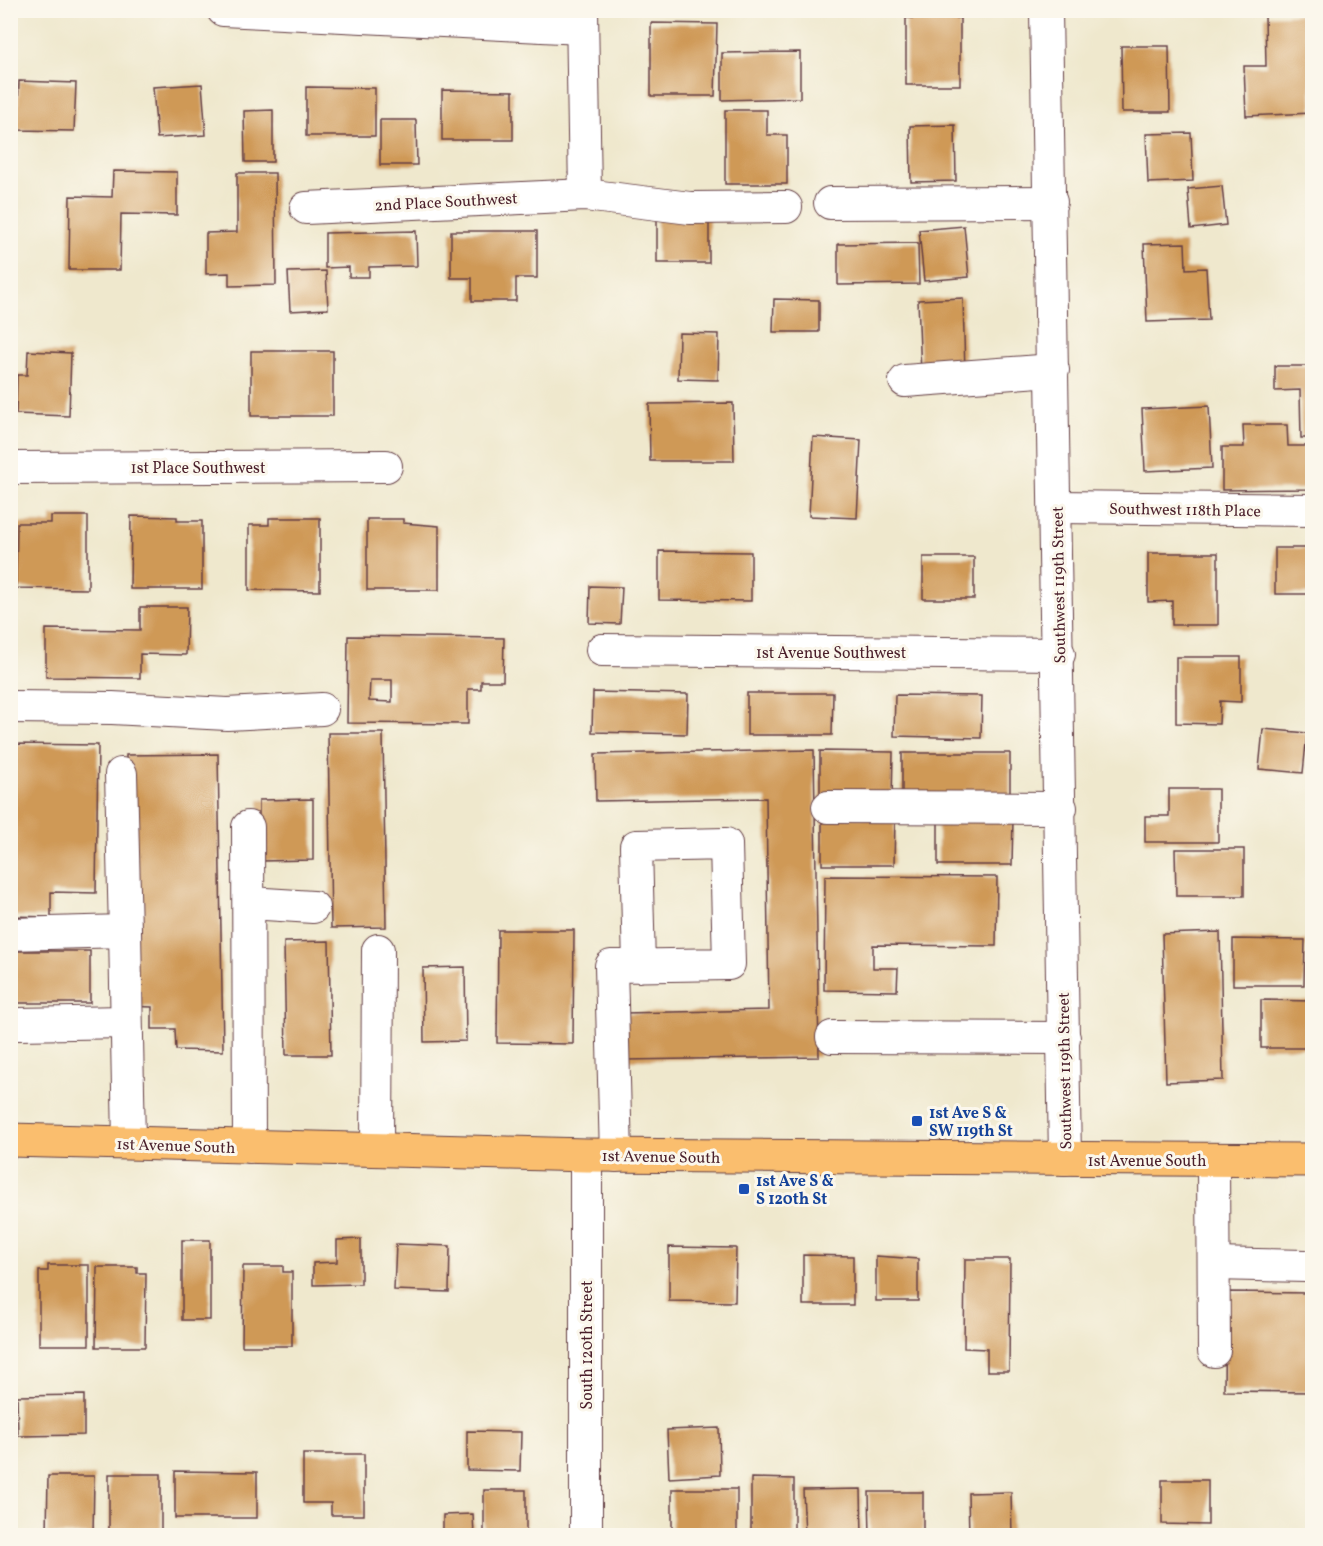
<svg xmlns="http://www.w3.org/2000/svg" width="1323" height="1546" font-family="Vollkorn,serif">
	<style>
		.building { fill: #cf9957; fill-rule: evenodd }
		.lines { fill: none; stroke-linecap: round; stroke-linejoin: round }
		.minor-casing { stroke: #633d43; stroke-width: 34 }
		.major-casing { stroke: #633d43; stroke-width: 35 }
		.minor { stroke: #fff; stroke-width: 32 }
		.major { stroke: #fabe6e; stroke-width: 33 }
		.transit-dot { fill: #1a4fb4; stroke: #fbf7ec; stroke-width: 2 }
		.labels { text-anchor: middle; stroke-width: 6; stroke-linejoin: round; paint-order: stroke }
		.street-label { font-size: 16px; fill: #4a1f2b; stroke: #fbf7ec }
		.transit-label { font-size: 16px; font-weight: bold; fill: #164399; stroke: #fbf7ec; text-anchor: start }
	</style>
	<rect width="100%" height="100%" fill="#fbf7ec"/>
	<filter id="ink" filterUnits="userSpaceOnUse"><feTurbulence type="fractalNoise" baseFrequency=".0167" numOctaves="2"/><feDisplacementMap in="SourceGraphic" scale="12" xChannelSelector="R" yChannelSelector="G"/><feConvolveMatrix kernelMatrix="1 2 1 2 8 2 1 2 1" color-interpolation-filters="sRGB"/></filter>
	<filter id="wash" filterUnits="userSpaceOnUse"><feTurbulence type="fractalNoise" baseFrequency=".008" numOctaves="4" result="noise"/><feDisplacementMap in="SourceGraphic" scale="24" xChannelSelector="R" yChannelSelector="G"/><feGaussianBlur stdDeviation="1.35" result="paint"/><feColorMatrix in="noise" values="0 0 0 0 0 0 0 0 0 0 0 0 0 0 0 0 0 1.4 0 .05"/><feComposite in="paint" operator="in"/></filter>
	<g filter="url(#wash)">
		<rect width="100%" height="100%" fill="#efe8cd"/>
		<g id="blocks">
			<g class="building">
				<path d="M1309,14L1312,113L1246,116L1244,66H1266L1265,16Z"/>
				<rect x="906" y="18" width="54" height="67"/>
				<path d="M651,23L717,24L715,96H651Z"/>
				<path d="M1121,46H1169L1170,112H1122Z"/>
				<path d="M800,52V98L722,100V53Z"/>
				<path d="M19,81L76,83L74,131L17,130Z"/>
				<path d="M202,84L206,135L157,138L153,87Z"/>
				<path d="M306,87L375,88V136H306Z"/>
				<path d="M442,90L513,91V140H442Z"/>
				<path d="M273,110V162H245L244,111Z"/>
				<path d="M725,110H767V135H787V184H725Z"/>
				<path d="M380,120H416L417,165H380Z"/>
				<path d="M955,125L956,181L911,182L910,126Z"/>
				<path d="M1191,133L1193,181L1148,183L1146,134Z"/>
				<path d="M113,171L177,172V215L121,214L120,270H69L70,196L112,197Z"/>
				<path d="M237,173H275L276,285L229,286V273L206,274V233L237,232Z"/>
				<path d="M1222,186L1226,225L1191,229L1188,189Z"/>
				<rect x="657" y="215" width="52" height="48"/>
				<path d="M964,226L969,277L924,281L919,230Z"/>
				<path d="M416,231L417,266L369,267V277H349V267L325,268V233Z"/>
				<path d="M451,231H537V278H516V301H472V278H451Z"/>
				<path d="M918,243L919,284L838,285V244Z"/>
				<path d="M1185,243L1186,269L1206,268L1209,320L1147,322L1144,244Z"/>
				<path d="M326,271L328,309L290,311L288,272Z"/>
				<path d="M963,298L965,373L921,374L918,300Z"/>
				<path d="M774,299L819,300V332H773Z"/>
				<path d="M679,333L719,334L718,380L678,379Z"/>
				<path d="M28,351L71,353L69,416L16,414L17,375H27Z"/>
				<rect x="251" y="351" width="82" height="65"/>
				<path d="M1275,366H1312V438H1301L1300,390L1275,391Z"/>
				<path d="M733,403L734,461H650L649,404Z"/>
				<path d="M1209,406L1212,468L1145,471L1142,409Z"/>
				<path d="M1243,425H1287L1288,446H1310V489L1222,490V447H1244Z"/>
				<path d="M813,437L861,440L857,518L809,516Z"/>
				<path d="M51,516H88V589L16,588L17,523H51Z"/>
				<path d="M131,516L177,517V521H202V589H130Z"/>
				<path d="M269,518H320V591L249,590V525H269Z"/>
				<path d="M367,519H403V523L439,526V590H367Z"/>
				<rect x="1275" y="548" width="37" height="46"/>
				<path d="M659,551L751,552V601L659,600Z"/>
				<path d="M1148,553H1218V625H1172V601L1148,602Z"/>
				<rect x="923" y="557" width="51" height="42"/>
				<path d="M590,586L622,587L620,624L589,623Z"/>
				<path d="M140,607H187L186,655L140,654V678L46,677V629L140,630Z"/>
				<path d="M348,636L504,638L503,681H481V689H468V724L347,723ZM370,680H392V702L369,701Z"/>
				<path d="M1176,657H1241V702L1220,701L1219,724L1176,723Z"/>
				<path d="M593,692L688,694L687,734L592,732Z"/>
				<path d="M747,693H833L832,735H747Z"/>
				<path d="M895,695L982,696L981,738L894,736Z"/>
				<path d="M1263,729L1307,733L1303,773L1259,769Z"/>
				<path d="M328,733H383L386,927L331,928Z"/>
				<path d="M10,744L98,745L96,893L51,892V917L10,916Z"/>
				<path d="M814,750L819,1057L625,1060L624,1013L769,1010L766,798L596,801L595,754Z"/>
				<path d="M820,751L893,752L892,800H820Z"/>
				<path d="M902,753H1010V800L902,799Z"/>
				<path d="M218,754L223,1051L176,1050L175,1029H152V1007L128,1006L126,755Z"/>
				<path d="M1169,789H1218V842H1145V816H1169Z"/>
				<path d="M313,799V860L259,861V800Z"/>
				<path d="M822,817L895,818L894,865H822Z"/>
				<path d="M938,818H1013L1012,865H938Z"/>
				<path d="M1175,849H1244V896H1176Z"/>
				<path d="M825,876L997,877L996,946L873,945V968H898L897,991L824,990Z"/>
				<path d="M498,930H574L573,1044L497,1043Z"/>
				<path d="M1220,932L1223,1080L1166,1082L1162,934Z"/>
				<path d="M1233,939L1305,940L1304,985H1233Z"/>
				<path d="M329,941L331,1055H286L284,942Z"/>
				<rect x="14" y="951" width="76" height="52"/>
				<path d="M465,967L466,1041L424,1042L423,968Z"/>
				<path d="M1261,1000L1312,1001V1048H1261Z"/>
				<path d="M361,1239V1284L313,1285V1263L337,1262V1240Z"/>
				<rect x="182" y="1240" width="28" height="80"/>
				<path d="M396,1244L450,1246L449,1292L394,1290Z"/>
				<path d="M669,1247L736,1248L735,1302L669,1301Z"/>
				<path d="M803,1255L853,1256V1305H803Z"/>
				<path d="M876,1256L918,1259V1301H876Z"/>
				<path d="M965,1259H1010L1009,1371H987V1349L964,1348Z"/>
				<path d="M48,1265H89V1345H39V1271H48Z"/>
				<path d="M243,1266H283V1272H292V1346H242Z"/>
				<path d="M97,1267H137V1273H146L145,1347H96Z"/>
				<path d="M1225,1292L1312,1293V1392L1224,1391Z"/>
				<path d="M84,1395V1435L18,1436L17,1396Z"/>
				<path d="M719,1428L720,1475L669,1478L667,1430Z"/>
				<path d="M467,1431L521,1432L520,1471L467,1470Z"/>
				<path d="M303,1454H364V1515H331V1503H303Z"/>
				<path d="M175,1471L257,1472V1518H175Z"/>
				<path d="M109,1474H161V1534L109,1536Z"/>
				<path d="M48,1476H94L93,1535L47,1534Z"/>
				<path d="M751,1478L794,1479V1536H751Z"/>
				<path d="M1162,1480H1208V1525L1162,1524Z"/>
				<rect x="672" y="1489" width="65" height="47"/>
				<path d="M861,1489L862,1536H805L803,1490Z"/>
				<rect x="484" y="1490" width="42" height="46"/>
				<path d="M869,1492H923V1536H870Z"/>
				<path d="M1011,1492L1012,1536H969L968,1493Z"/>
				<path d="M473,1514L474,1536H443V1515Z"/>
			</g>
		</g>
	</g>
	<g filter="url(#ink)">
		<use href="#blocks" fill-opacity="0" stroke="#633d43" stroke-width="1.5"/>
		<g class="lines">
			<defs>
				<g id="minor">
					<path d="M223,10L582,28"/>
					<path d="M582,10L585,195"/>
					<path d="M1046,10C1055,393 1062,776 1065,1159"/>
					<path d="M830,203L1051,202"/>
					<path d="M306,208L585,195L690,208L786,207"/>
					<path d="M905,381L1053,370"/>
					<path d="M10,468L386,466"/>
					<path d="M1057,507L1312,510"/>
					<path d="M602,650L1059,654"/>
					<path d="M10,707L112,708L227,714L322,709"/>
					<path d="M121,774L125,931"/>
					<path d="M828,807L1061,808"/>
					<path d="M248,827L249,1147"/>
					<path d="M249,903L313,907"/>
					<path d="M10,934L125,931L129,1143"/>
					<path d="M18,1024L126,1022"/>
					<path d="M832,1037L1064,1038"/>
					<path d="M377,1150L378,950"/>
					<path d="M586,1155V1536"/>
					<path d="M616,1156L611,966L729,964L726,844L636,846L639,966"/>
					<path d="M1213,1160L1214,1351"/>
					<path d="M1214,1264L1305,1266"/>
				</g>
				<path id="major" d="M10,1140L586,1155L1312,1160"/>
			</defs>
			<use href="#minor" class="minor-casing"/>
			<use href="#major" class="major-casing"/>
			<use href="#minor" class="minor"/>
			<use href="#major" class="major"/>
		</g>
	</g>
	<g class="transit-dot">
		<rect x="911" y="1115" width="12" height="12" rx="3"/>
		<rect x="738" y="1183" width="12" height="12" rx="3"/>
	</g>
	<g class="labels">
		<g class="street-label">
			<text transform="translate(446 201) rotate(-3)" y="6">2nd Place Southwest</text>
			<text x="198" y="473">1st Place Southwest</text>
			<text transform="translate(1185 509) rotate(1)" y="6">Southwest 118th Place</text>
			<text transform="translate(1058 585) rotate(-91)" y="6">Southwest 119th Street</text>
			<text x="831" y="658">1st Avenue Southwest</text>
			<text transform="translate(1064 1071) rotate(-91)" y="6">Southwest 119th Street</text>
			<text transform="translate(176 1145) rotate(2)" y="6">1st Avenue South</text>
			<text transform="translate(661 1156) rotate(1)" y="6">1st Avenue South</text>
			<text x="1147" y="1166">1st Avenue South</text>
			<text transform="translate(586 1345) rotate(-90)" y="6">South 120th Street</text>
		</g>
		<g class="transit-label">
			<text x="929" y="1118">1st Ave S &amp;<tspan x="929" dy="18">SW 119th St</tspan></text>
			<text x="756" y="1186">1st Ave S &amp;<tspan x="756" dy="18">S 120th St</tspan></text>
		</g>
	</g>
	<rect width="1323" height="1546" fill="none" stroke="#fbf7ec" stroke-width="36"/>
</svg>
